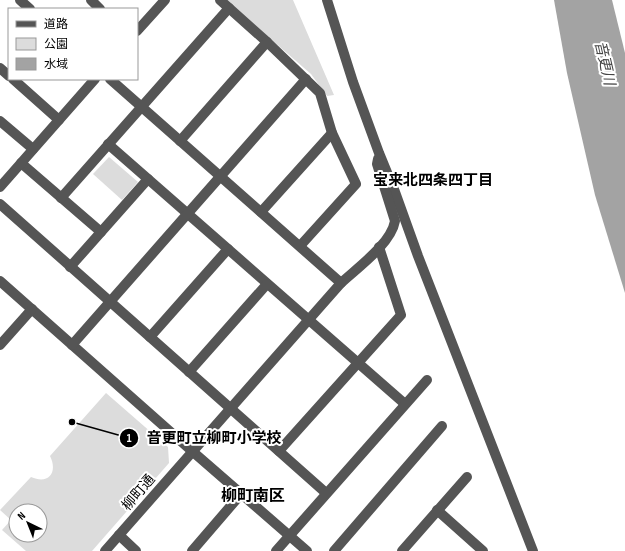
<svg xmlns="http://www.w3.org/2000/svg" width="625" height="551" font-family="'Sofia Sans Condensed','Noto Sans JP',sans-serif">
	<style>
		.green { fill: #dcdcdc; fill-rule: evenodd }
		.water { fill: #a3a3a3 }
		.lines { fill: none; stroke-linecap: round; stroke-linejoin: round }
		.minor { stroke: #555; stroke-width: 10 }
		.labels { text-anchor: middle; stroke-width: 4; stroke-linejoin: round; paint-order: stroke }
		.street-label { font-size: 14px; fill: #000; stroke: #fff }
		.water-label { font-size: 15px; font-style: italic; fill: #444; stroke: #fff }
		.neighbourhood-label { font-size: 15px; font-weight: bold; fill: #000; stroke: #fff }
		.quarter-label { font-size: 16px; font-weight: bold; fill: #000; stroke: #fff }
		.leader { fill: none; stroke: #000; stroke-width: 1.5 }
		.callout-dot { fill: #000; stroke: #fff; stroke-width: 1.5 }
		.mark-label { font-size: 12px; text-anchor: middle; font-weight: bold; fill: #fff }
		.callout-label { font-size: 15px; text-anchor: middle; font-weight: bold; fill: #000; stroke: #fff; stroke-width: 4; stroke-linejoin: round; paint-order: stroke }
	</style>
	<rect width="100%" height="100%" fill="#fff"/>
	<g class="green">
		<path d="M226,0H293L334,95L327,96L311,74Z"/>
		<path d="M109,157L138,182L122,200L93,174Z"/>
		<path d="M106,393L168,447L169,463L92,551H26L2,530L11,520L0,510L31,477C49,485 58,472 50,456ZM16,511H40V535H16Z"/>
	</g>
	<path class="water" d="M554,0H612L625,53V293L595,195L567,73Z"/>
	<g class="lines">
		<g class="minor">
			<path d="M20,0L30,9"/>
			<path d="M91,0L100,9"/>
			<path d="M220,0L267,42L320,93L332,133L356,184L300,246"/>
			<path d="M327,0L353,82L379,153L395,192L418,256L533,551"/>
			<path d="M137,31L165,0"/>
			<path d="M0,68L9,76"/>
			<path d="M13,79L59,120"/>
			<path d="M110,79L341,283"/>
			<path d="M0,121L33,149"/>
			<path d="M180,141L267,42"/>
			<path d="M108,144L405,404"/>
			<path d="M21,163L101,232"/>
			<path d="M0,187L95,79"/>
			<path d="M61,198L229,8"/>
			<path d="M0,204L326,493"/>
			<path d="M261,212L332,133"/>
			<path d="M70,267L148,179"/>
			<path d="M0,281L192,451L307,551"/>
			<path d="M150,337L228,249"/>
			<path d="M0,345L32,309"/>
			<path d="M72,345L306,79"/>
			<path d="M189,372L267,284"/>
			<path d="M279,451L401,315L379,247"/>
			<path d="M437,510L483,551"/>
			<path d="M119,535L136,551"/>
			<path d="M105,551L341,283C357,268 391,244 395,221L377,164L378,159"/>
			<path d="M192,551L241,494"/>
			<path d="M276,551L427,380"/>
			<path d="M334,551L442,426"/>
			<path d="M402,551L467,477"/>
		</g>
	</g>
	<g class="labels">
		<g class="street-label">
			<text transform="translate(138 492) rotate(-49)" y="5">柳町通</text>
		</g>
		<g class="water-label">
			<text transform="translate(605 63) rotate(77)" y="5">音更川</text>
		</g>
		<g class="neighbourhood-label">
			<text x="433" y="185">宝来北四条四丁目</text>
		</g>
		<g class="quarter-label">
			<text x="253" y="501">柳町南区</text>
		</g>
	</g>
	<path class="leader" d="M72 422L129 438"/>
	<g class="callout-dot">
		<circle cx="72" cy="422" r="4"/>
		<circle cx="129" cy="438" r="10"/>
	</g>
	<g class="mark-label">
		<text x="129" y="442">1</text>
	</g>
	<g class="callout-label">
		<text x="214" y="443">音更町立柳町小学校</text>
	</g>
	<rect x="8" y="8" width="130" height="72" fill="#ffffff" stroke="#999999"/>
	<rect x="16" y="21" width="20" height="6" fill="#555555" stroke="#999999"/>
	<text x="44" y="28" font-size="12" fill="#000000">道路</text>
	<rect x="16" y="38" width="20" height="12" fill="#dcdcdc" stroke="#999999"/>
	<text x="44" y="48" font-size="12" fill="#000000">公園</text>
	<rect x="16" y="58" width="20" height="12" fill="#a3a3a3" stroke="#999999"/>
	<text x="44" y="68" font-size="12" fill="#000000">水域</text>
	<g transform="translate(28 523) rotate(317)"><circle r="19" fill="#ffffff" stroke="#999999"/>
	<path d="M0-3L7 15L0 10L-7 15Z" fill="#000000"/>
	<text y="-6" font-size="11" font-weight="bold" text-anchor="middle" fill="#000000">N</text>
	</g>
</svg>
